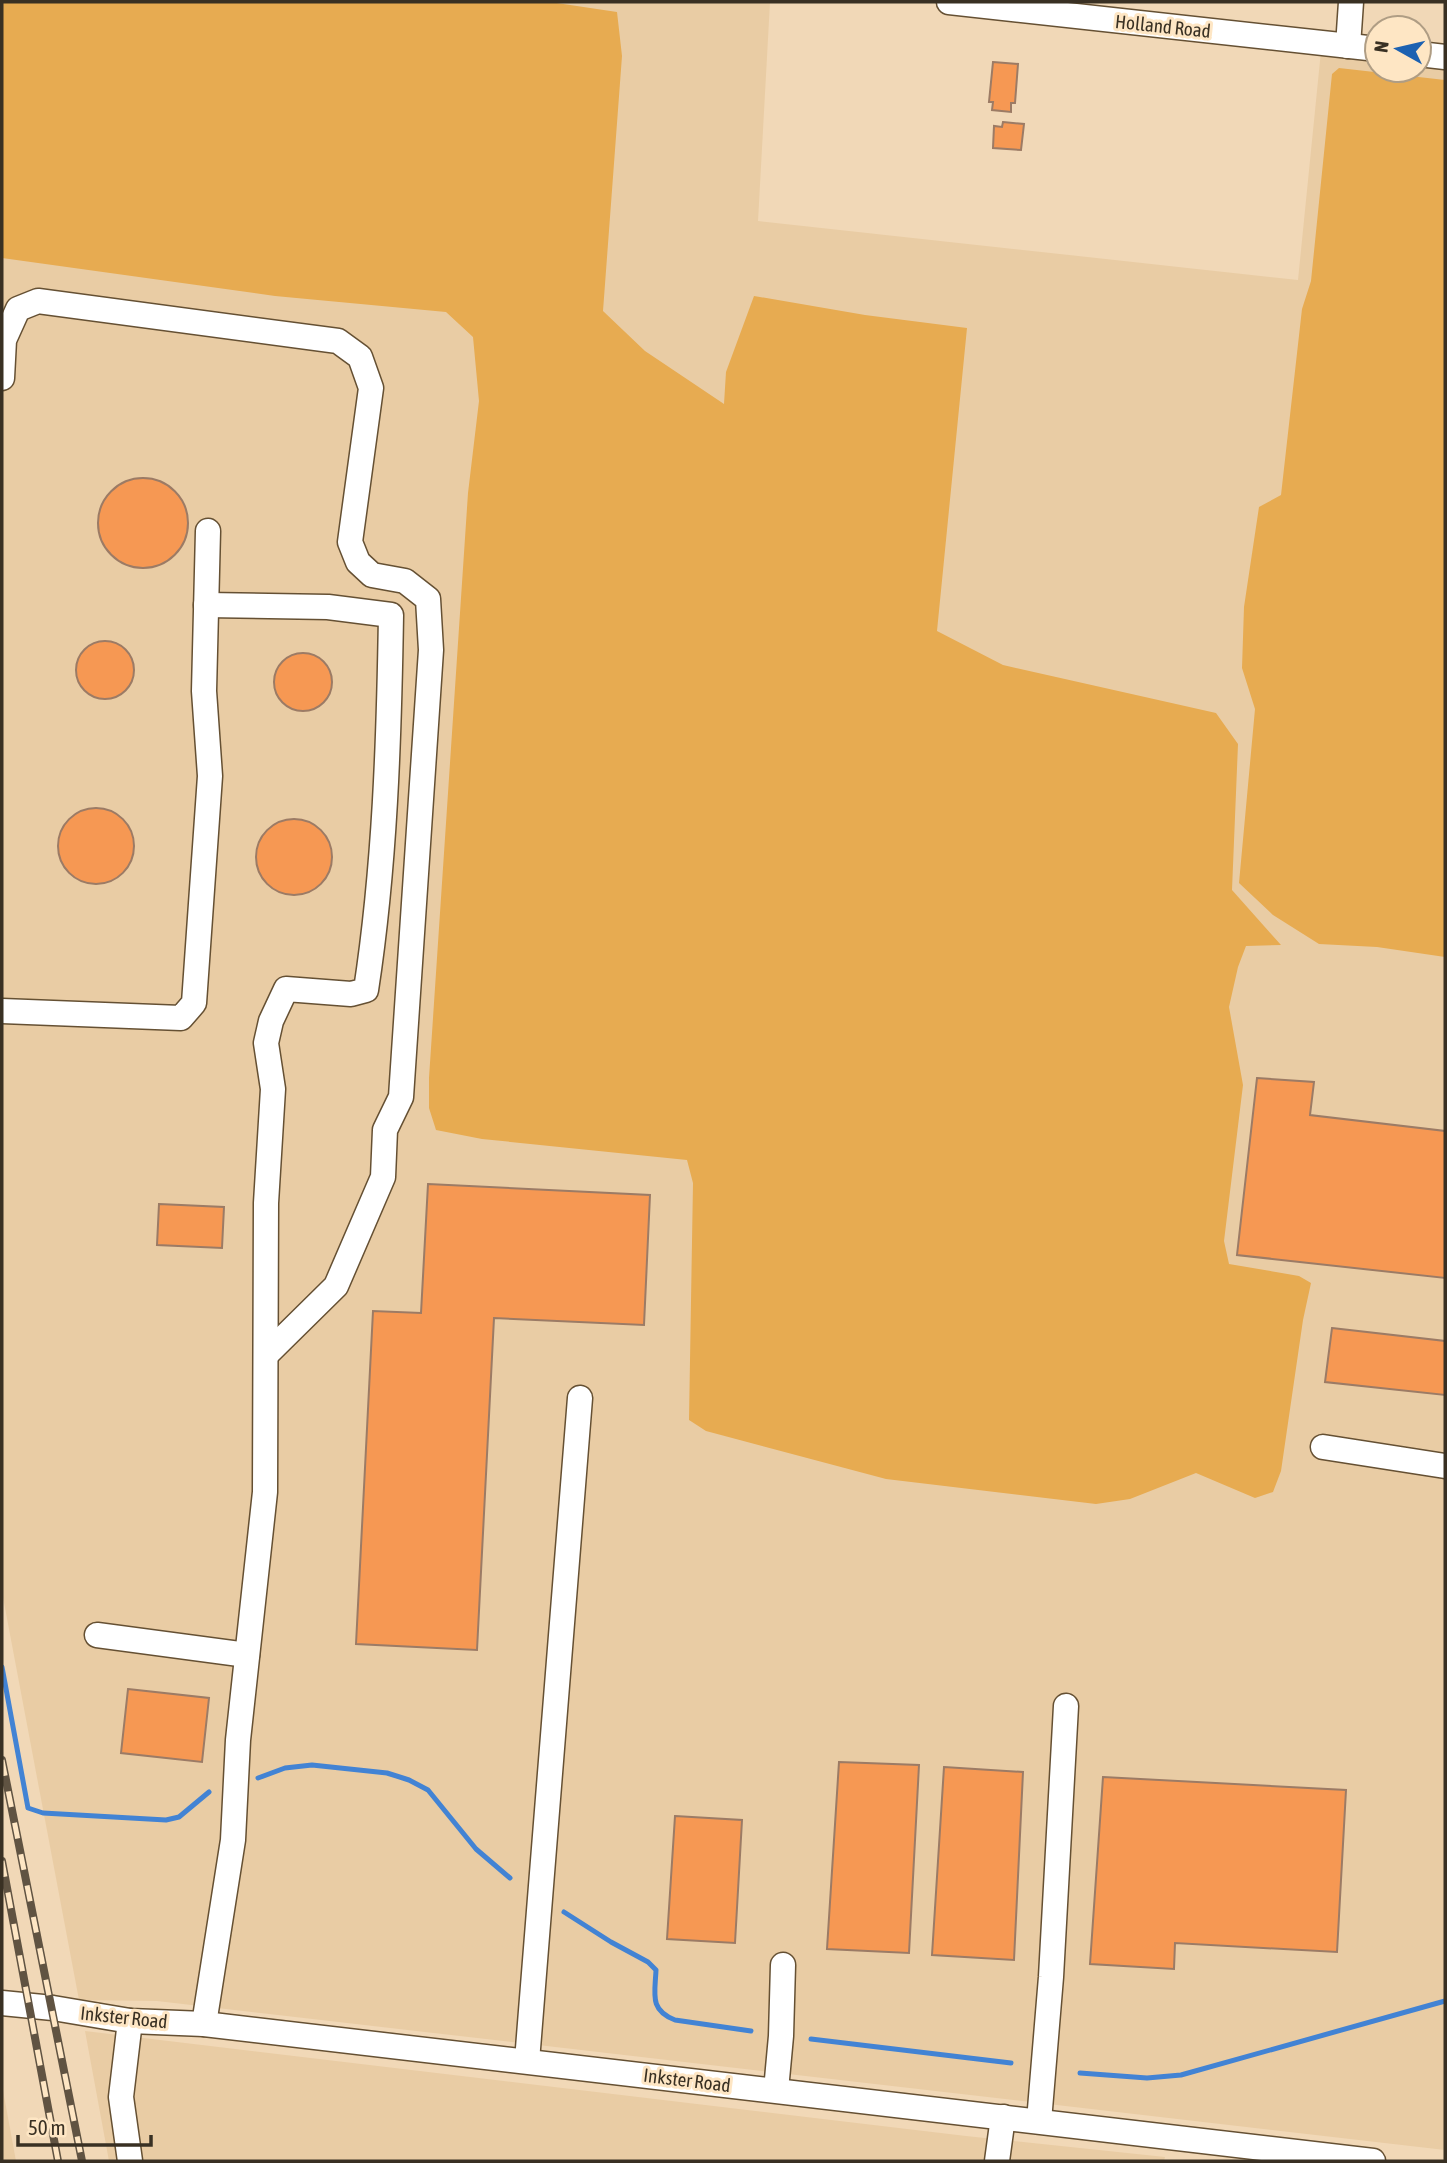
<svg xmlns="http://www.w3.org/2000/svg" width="1447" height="2163" font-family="'Asap Condensed',sans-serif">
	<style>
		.built { fill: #e9cca4 }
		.green { fill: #e7ab51 }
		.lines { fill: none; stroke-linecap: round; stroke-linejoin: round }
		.stream { stroke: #4283d4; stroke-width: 5 }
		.building { fill: #f69853; stroke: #9c7b65; stroke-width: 2 }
		.minor-casing { stroke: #655033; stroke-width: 27 }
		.minor { stroke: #fff; stroke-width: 24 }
		.rail-casing { stroke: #605342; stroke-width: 8 }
		.rail { stroke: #fee6c4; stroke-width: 5; stroke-dasharray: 16; stroke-linecap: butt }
		.labels { text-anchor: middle; stroke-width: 6; stroke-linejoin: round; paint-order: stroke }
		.street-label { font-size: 19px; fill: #393023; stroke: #fee6c4 }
	</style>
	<rect width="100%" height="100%" fill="#f1d8b7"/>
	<g class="built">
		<path d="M2,2H770L758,221L1298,280L1321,51L1377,57V70H1419V62L1445,65V2150L157,2001L79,2000L2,1592Z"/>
		<path d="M85,2031L966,2136L1165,2157L1164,2161H109Z"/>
		<path d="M2,2085L16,2161H2Z"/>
	</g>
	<g class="green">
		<path d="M2,2H550L617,12L622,56L603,311L645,351L724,404L726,372L754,296L865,315L967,328L937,631L1003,665L1216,713L1238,744L1232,890L1281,945L1246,946L1238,967L1229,1007L1243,1085L1224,1241L1229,1264L1299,1276L1311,1283L1303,1320L1281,1471L1273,1492L1255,1498L1196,1473L1130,1499L1096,1504L886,1479L706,1431L689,1420L693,1183L687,1160L482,1139L436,1130L429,1108V1078L468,493L479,401L473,337L446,312L275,296L2,258Z"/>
		<path d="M1339,68L1445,80V957L1377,947L1319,944L1273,915L1239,883L1255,709L1242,668L1244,607L1259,507L1281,495L1302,309L1311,281L1332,74Z"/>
	</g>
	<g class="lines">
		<g class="stream">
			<path d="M2,1667L28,1808L43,1813L166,1820L179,1817L209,1792"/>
			<path d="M258,1778L285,1768L312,1765L387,1773L409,1780L428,1790L476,1849L510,1878"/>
			<path d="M564,1912L611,1942L648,1962L656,1970C655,1994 649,2010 675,2020L751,2031"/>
			<path d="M811,2039L1011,2063"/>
			<path d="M1080,2073L1147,2078L1181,2075L1445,2001"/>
		</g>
	</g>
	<g class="building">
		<path d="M993,62L1018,64L1015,103H1011V112L992,110L993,102H989Z"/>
		<path d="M1003,122L1024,124L1021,150L993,148L994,126L1002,127Z"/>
		<circle cx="143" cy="523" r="45"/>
		<circle cx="105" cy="670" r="29"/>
		<circle cx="303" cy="682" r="29"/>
		<circle cx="96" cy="846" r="38"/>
		<circle cx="294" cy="857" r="38"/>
		<path d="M1257,1078L1314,1082L1310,1115L1445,1131V1278L1237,1255Z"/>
		<path d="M428,1184L650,1195L644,1325L494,1318L477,1650L356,1644L373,1311L421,1313Z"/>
		<path d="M159,1204L224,1207L222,1248L157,1245Z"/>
		<path d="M1332,1328L1445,1341V1395L1325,1382Z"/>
		<path d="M128,1689L209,1698L202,1762L121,1753Z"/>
		<path d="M839,1762L919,1765L909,1953L827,1949Z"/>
		<path d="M944,1767L1023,1772L1014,1960L932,1955Z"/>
		<path d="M1103,1777L1346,1790L1337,1952L1175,1943L1174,1969L1090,1964Z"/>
		<path d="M675,1816L742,1820L735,1943L667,1939Z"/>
	</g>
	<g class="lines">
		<defs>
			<g id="minor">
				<path d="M949,2L1377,49"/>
				<path d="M1348,46L1351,2"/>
				<path d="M1419,54L1445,57"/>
				<path d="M2,378L4,340L18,309L38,301L338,341L360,357L371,388L350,542L358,562L372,575L405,581L428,599L431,650L401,1097L385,1130L383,1177L336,1286L266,1355"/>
				<path d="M2,1011L181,1018L194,1003L210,776L204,691L208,531"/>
				<path d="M1323,1447L1445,1466"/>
				<path d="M97,1635L247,1655"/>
				<path d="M2,2003L53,2008L130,2021L204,2024L1373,2161"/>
				<path d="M130,2021L121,2097L130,2161"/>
				<path d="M204,2024L233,1840L238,1740L265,1492L266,1203L273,1089L266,1043L271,1021L286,989L351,994L366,990C385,866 389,740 391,615L328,607L206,605"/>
				<path d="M527,2061L580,1398"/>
				<path d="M776,2090L781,2036L783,1965"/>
				<path d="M1039,2121L1051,1977L1066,1706"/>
				<path d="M997,2161L1003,2117"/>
			</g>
		</defs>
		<use href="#minor" class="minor-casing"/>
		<use href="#minor" class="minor"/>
		<defs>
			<g id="rail">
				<path d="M2,1760L82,2161"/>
				<path d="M2,1861L58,2161"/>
			</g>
		</defs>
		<use href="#rail" class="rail-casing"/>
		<use href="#rail" class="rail"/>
	</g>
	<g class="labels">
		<g class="street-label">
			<text transform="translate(1163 26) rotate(6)" y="7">Holland Road</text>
			<text transform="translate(124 2017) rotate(6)" y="7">Inkster Road</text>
			<text transform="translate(687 2080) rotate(7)" y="7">Inkster Road</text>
		</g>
	</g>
	<rect width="1447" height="2163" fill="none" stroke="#393023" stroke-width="7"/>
	<g transform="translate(1398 49) rotate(278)"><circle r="33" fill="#fee6c4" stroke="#af9d84" stroke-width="2"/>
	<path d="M0-5L12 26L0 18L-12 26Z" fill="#1c61b1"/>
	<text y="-10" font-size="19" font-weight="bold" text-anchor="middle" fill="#393023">N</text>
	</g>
	<path d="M18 2135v10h133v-10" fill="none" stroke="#393023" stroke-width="3.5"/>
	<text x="28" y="2135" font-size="21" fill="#393023" stroke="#fee6c4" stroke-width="5" paint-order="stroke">50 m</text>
</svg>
